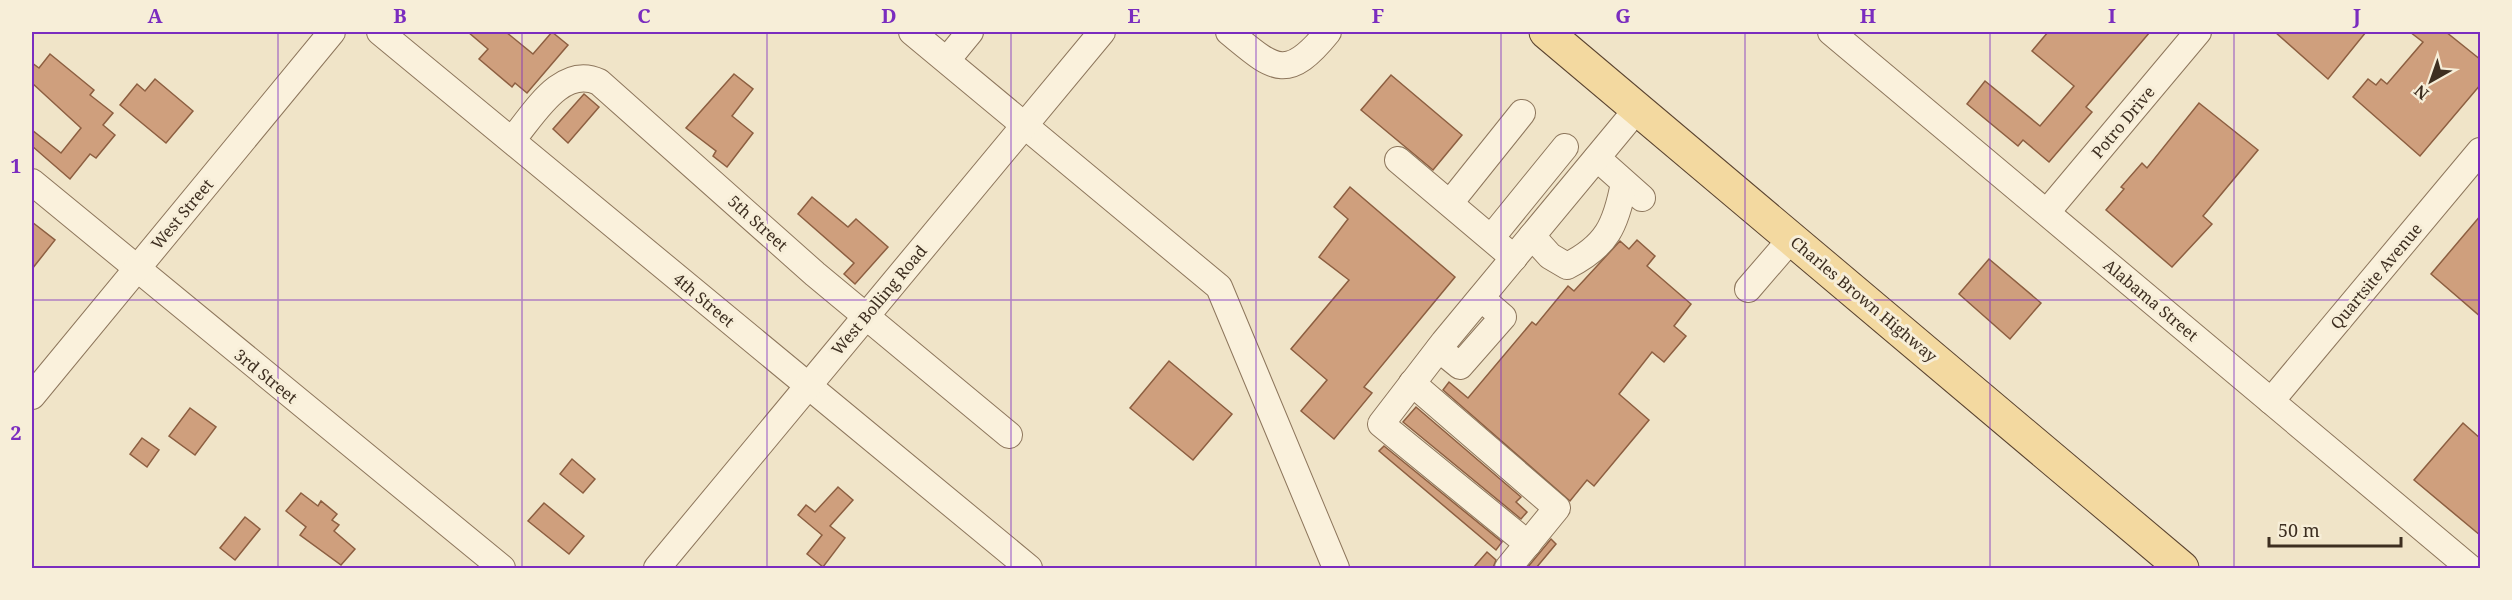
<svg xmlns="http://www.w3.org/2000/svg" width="2512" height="600" font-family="'Noto Serif',serif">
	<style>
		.building { fill: #cf9f7d; stroke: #8d5f41; stroke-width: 1.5 }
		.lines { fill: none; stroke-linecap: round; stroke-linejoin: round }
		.minor-casing { stroke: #8d765c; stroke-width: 28 }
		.major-casing { stroke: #5b4430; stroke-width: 35 }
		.minor { stroke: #faf1dc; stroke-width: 26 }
		.major { stroke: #f3d9a0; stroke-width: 33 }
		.grid { fill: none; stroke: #7b2cbf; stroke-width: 1.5; stroke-opacity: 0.55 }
		.labels { text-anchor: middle; stroke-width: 6; stroke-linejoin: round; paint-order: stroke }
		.street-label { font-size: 16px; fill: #3d2e20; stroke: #f7eed8 }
		.neatline { fill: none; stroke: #7b2cbf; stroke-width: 2 }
		.grid-label { font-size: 20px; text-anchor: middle; font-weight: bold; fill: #7b2cbf }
	</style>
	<rect width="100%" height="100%" fill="#f0e4c8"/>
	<g class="building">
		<path d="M468,32H506L533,54L552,32L568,45L527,93L515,83L512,87L479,59L488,49Z"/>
		<path d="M2048,32H2150L2086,107L2092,112L2049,162L2023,140L2018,146L1967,104L1985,81L2040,126L2074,86L2032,51Z"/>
		<path d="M2275,32H2366L2328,79Z"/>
		<path d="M2410,32H2446L2481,60V84L2420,156L2353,97L2368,79L2376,85L2381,79L2387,84L2423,42Z"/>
		<path d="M50,54L94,90L90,95L113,113L103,125L115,135L96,158L90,154L70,179L32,146V130L61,153L81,128L32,83V63L39,68Z"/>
		<path d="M734,74L753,89L732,116L753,133L727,167L713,156L716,151L686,128Z"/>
		<path d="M1391,75L1462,135L1433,170L1361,110Z"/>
		<path d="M155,79L193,111L166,143L120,105L137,84L145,91Z"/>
		<path d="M584,94L599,107L568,143L553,129Z"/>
		<path d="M2199,103L2258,150L2203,216L2212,224L2172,267L2106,210L2124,189L2121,187L2142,163L2147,168Z"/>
		<path d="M1350,187L1455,277L1364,387L1372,393L1334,439L1301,411L1327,380L1291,349L1349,280L1319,257L1348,219L1334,207Z"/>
		<path d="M812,197L848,227L856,219L888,247L855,284L844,274L854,263L798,214Z"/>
		<path d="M2481,215V317L2431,274Z"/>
		<path d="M32,222L55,240L32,269Z"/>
		<path d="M1637,240L1655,256L1647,266L1691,304L1674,326L1686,336L1664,362L1652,352L1619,394L1649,420L1594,486L1587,480L1570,501L1443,390L1449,382L1468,398L1532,322L1536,325L1568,286L1574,291L1620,241L1629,249Z"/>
		<path d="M1989,259L2041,303L2010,339L1959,294Z"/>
		<path d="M1169,361L1232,414L1193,460L1130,408Z"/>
		<path d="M1416,407L1521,497L1516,502L1527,512L1521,519L1403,422Z"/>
		<path d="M190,408L216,427L195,455L169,436Z"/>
		<path d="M2463,423L2481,439V536L2414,480Z"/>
		<path d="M142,438L159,450L147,467L130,454Z"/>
		<path d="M1384,446L1502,542L1496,550L1379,451Z"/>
		<path d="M572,459L595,479L583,493L560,474Z"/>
		<path d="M838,487L853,500L830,526L845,538L823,567L807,554L822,535L798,515L806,505L815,512Z"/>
		<path d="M301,493L318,506L321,501L337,514L332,520L339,525L334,531L355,549L341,565L300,535L306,527L286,511Z"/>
		<path d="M544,503L584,536L569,554L528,521Z"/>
		<path d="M245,517L260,529L235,560L220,548Z"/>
		<path d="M1551,539L1556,544L1536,568H1527Z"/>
		<path d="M1487,552L1496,560L1493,568H1473Z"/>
	</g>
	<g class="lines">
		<defs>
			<g id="minor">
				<path d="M380,32L1029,568"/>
				<path d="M912,32L1219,287L1336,568"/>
				<path d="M1229,32C1273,68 1286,84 1328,32"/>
				<path d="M1831,32L2470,568"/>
				<path d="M947,60L970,32"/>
				<path d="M512,140C533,116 561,64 599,82L815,274L1009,435"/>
				<path d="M1597,158L1642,198"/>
				<path d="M1398,160L1514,258"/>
				<path d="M32,182L502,568"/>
				<path d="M1450,203L1522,113"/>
				<path d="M2047,212L2198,32"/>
				<path d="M1532,236L1550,256L1567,266C1607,246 1616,225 1624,183"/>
				<path d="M1491,238L1565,147"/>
				<path d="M1748,289L1792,238"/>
				<path d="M1439,349L1460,366L1503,317L1481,298"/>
				<path d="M1412,383L1557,508L1508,568"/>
				<path d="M32,396L332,32"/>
				<path d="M2271,401L2480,151"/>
				<path d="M1528,544L1381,424L1444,342L1638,108"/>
				<path d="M657,568L1102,32"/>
			</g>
			<path id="major" d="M1546,32L2182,568"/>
		</defs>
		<use href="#minor" class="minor-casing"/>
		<use href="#major" class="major-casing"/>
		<use href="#minor" class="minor"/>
		<use href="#major" class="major"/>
	</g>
	<path class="grid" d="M278,32V568M522,32V568M767,32V568M1011,32V568M1256,32V568M1501,32V568M1745,32V568M1990,32V568M2234,32V568M32,300H2480"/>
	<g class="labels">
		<g class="street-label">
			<text transform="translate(2123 122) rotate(-50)" y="6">Potro Drive</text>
			<text transform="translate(182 214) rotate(-50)" y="6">West Street</text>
			<text transform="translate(758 223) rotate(42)" y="6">5th Street</text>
			<text transform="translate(2376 276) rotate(-50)" y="6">Quartsite Avenue</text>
			<text transform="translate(1864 299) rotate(40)" y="6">Charles Brown Highway</text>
			<text transform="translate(704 300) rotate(40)" y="6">4th Street</text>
			<text transform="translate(879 300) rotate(-50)" y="6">West Bolling Road</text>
			<text transform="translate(2151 300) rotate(40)" y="6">Alabama Street</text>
			<text transform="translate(266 376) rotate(39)" y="6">3rd Street</text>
		</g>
	</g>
	<rect width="2512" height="600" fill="none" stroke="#f7eed8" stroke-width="66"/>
	<g transform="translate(2431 81) rotate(220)" stroke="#f7eed8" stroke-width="4.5" paint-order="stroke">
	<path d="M0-4.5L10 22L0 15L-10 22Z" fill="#3d2e20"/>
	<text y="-9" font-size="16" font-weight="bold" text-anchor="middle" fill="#3d2e20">N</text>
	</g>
	<path d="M2269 537v9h132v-9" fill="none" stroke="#3d2e20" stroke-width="3"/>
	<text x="2278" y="537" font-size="18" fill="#3d2e20" stroke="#f7eed8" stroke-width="4.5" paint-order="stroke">50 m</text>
	<rect x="33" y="33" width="2446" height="534" class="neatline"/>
	<g class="grid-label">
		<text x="155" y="23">A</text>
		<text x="400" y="23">B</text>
		<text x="644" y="23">C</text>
		<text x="889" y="23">D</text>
		<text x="1134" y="23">E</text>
		<text x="1378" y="23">F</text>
		<text x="1623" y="23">G</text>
		<text x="1868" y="23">H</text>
		<text x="2112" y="23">I</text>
		<text x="2357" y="23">J</text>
		<text x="16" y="173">1</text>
		<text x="16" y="440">2</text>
	</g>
</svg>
